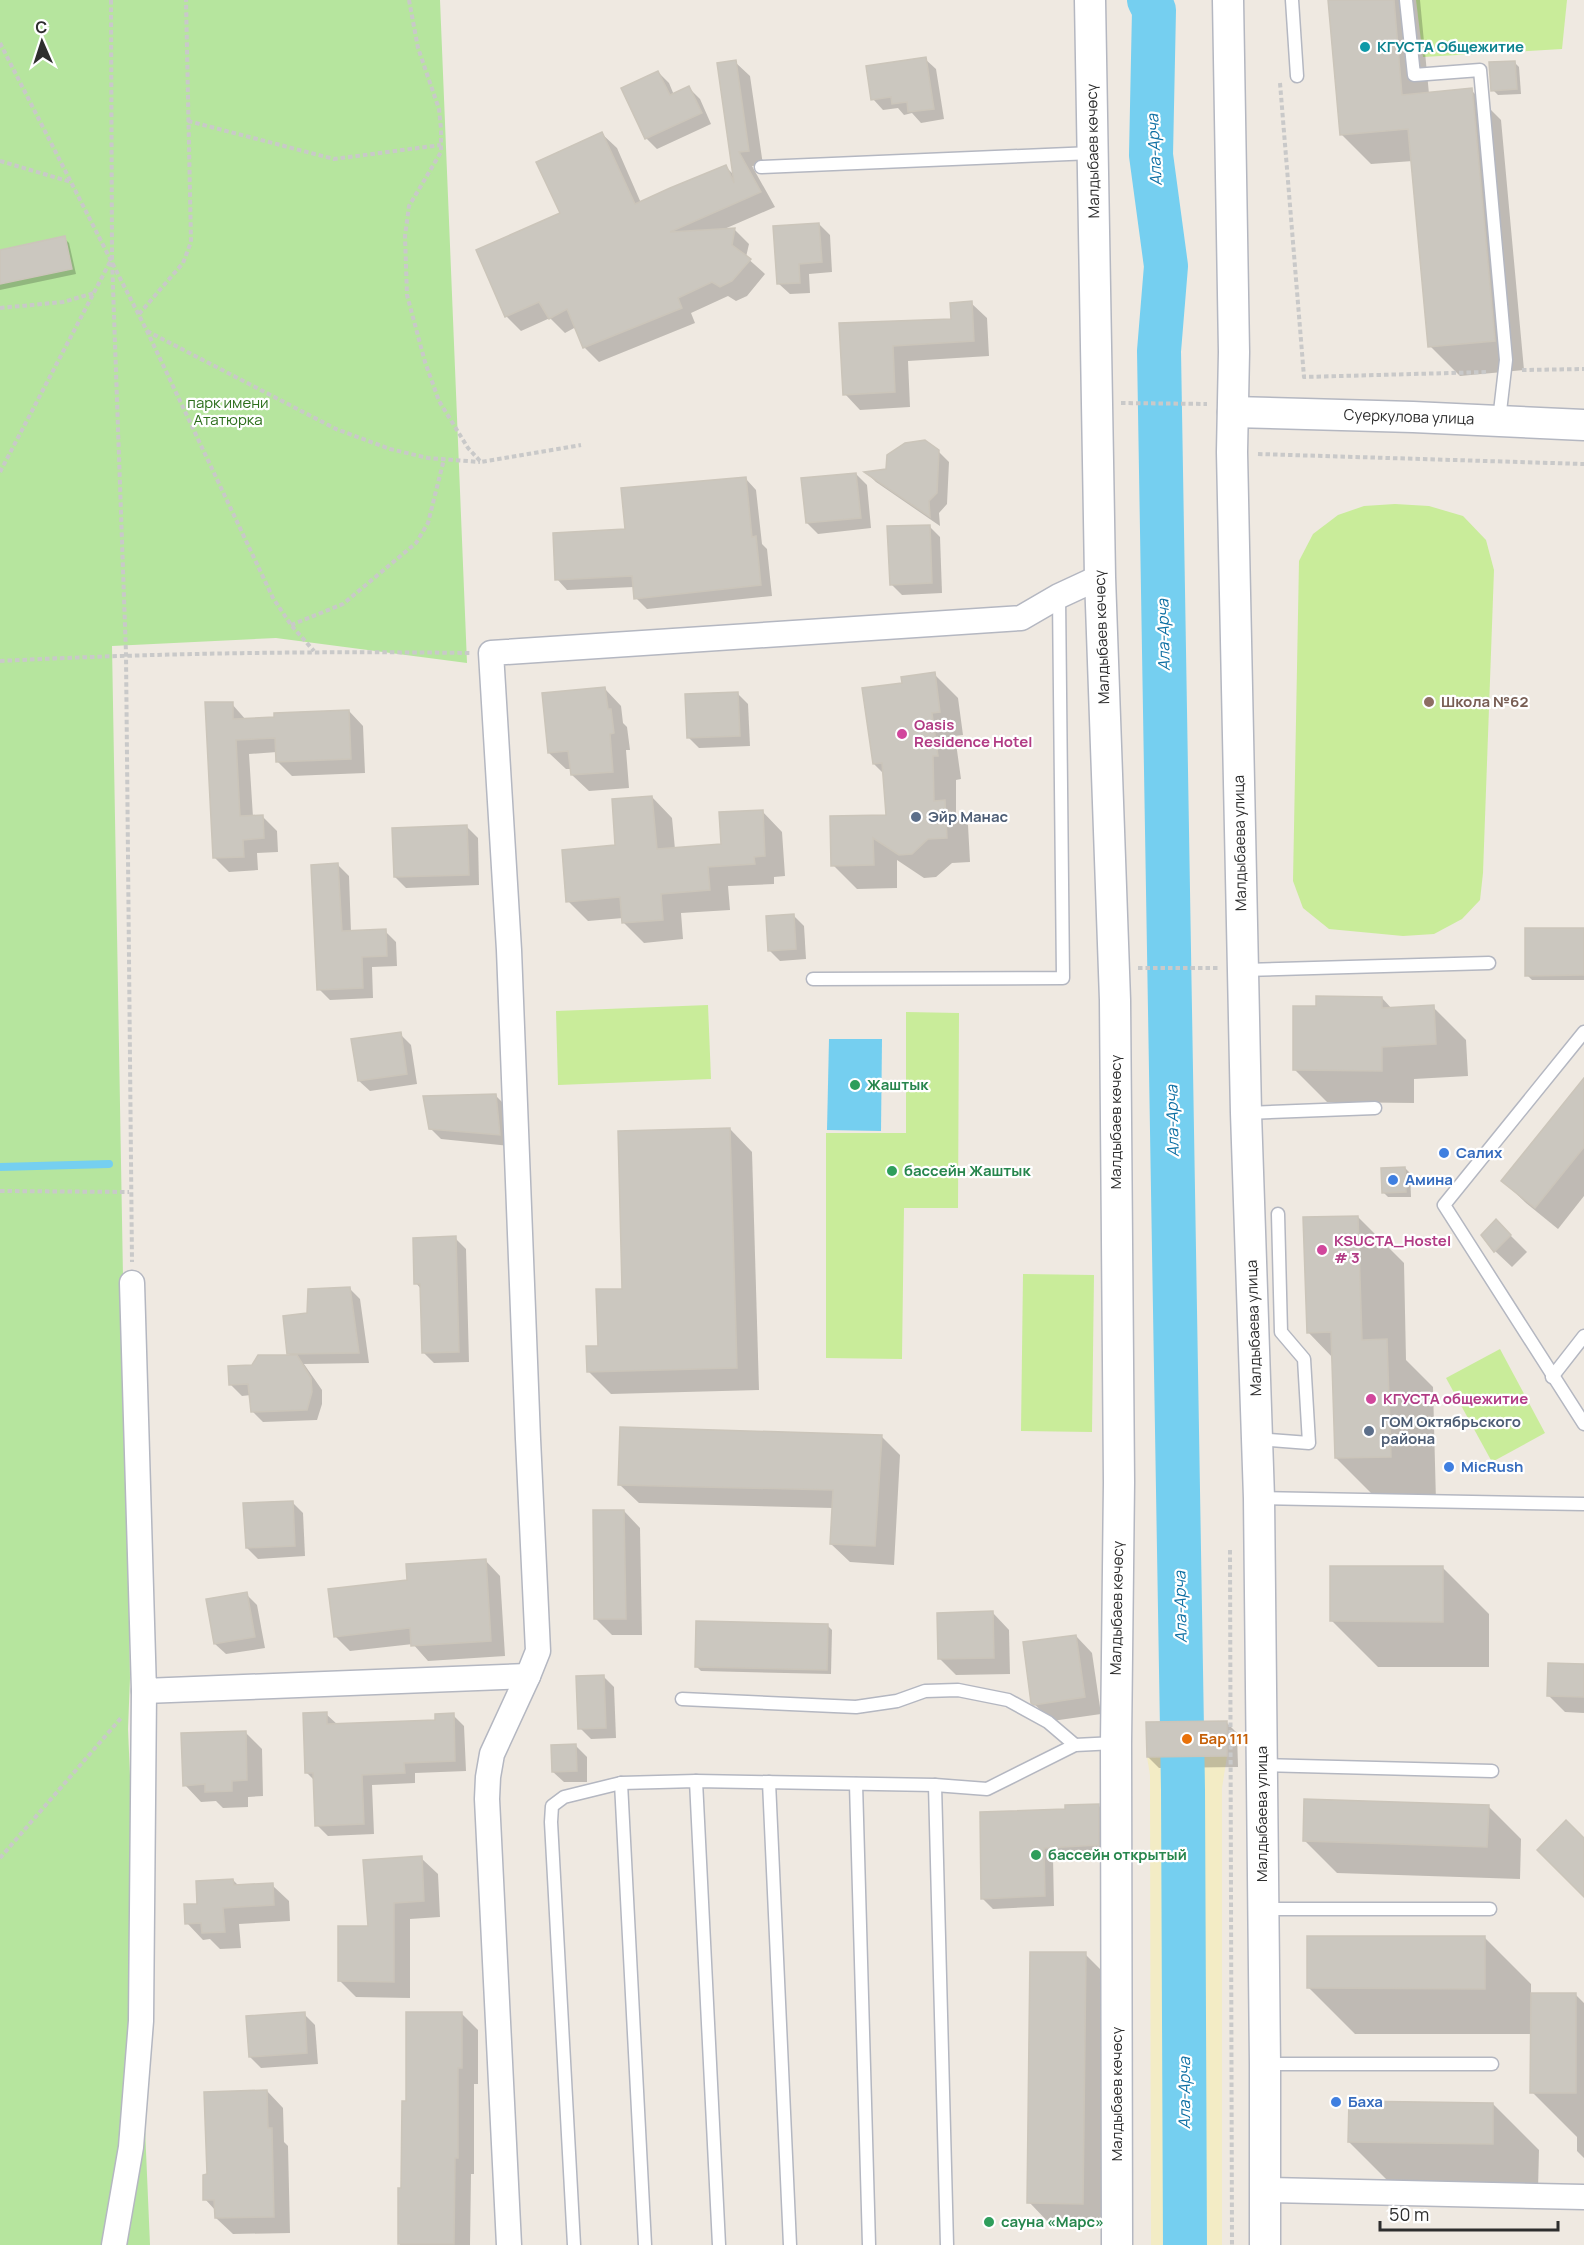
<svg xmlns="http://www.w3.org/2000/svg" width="1584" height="2245" font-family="Manrope,sans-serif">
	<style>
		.green { fill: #b6e59e }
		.sand { fill: #f3ecc5 }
		.pitch { fill: #c9ec9a }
		.water { fill: #75cff0 }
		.shadow { fill: #0003 }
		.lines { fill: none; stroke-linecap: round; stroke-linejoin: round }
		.stream { stroke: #75cff0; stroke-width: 8 }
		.river { stroke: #75cff0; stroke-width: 44 }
		.building { fill: #cbc7bf; stroke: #cbc5ba; stroke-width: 1.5 }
		.service-casing { stroke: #b4b7c1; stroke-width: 15 }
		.minor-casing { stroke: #b4b7c1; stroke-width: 27 }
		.tertiary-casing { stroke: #b4b7c1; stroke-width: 33 }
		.path { stroke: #c9c9c9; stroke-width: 4; stroke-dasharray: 4.5 3; stroke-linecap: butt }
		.service { stroke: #fff; stroke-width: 12 }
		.minor { stroke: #fff; stroke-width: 24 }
		.tertiary { stroke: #fff; stroke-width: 30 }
		.culture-dot { fill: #0f9aa8; stroke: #fff; stroke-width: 2 }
		.education-dot { fill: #8d6e63; stroke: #fff; stroke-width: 2 }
		.hotel-dot { fill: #d1479c; stroke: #fff; stroke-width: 2 }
		.service-dot { fill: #5c6f8a; stroke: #fff; stroke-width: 2 }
		.leisure-dot { fill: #2e9e5b; stroke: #fff; stroke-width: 2 }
		.shop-dot { fill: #3f7fe0; stroke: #fff; stroke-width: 2 }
		.food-dot { fill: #e8710a; stroke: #fff; stroke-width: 2 }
		.labels { text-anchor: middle; stroke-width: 4.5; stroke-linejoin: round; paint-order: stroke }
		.culture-label { font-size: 15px; font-weight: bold; fill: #0d838f; stroke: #fff; text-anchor: start }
		.street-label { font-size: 15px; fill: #2e2e2e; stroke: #fff }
		.park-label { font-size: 15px; fill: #2c6e1b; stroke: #fff }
		.education-label { font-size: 15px; font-weight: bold; fill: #785e54; stroke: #fff; text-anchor: start }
		.hotel-label { font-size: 15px; font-weight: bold; fill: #b23c85; stroke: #fff; text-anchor: start }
		.service-label { font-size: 15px; font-weight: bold; fill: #4e5e75; stroke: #fff; text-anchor: start }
		.leisure-label { font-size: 15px; font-weight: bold; fill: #27864d; stroke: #fff; text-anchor: start }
		.shop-label { font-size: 15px; font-weight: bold; fill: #366cbe; stroke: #fff; text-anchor: start }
		.food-label { font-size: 15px; font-weight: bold; fill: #c56008; stroke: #fff; text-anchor: start }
		.water-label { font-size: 16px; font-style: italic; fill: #0d6fa3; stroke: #fff }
	</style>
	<rect width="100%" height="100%" fill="#efe9e1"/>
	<path class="green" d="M0,0H440L467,663L276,638L112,646L130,1678L128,1729L150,2245H0Z"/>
	<path class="sand" d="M1227,1756L1222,1788V2245H1151L1150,1775L1147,1757Z"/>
	<g class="pitch">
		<path d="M1416,0H1567L1562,49L1423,57Z"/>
		<path d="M1395,504L1429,506L1463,516L1486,540L1494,570L1483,873L1480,900L1462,919L1434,934L1403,936L1329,929L1303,908L1293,881L1299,561L1313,534L1338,515L1364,506Z"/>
		<path d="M708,1005L711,1079L558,1085L556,1011Z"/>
		<path d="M906,1012L959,1013L958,1208H904L902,1359L826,1358V1133H906Z"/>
		<path d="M1023,1274L1094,1275L1092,1432L1021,1431Z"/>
		<path d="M1500,1349L1545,1433L1492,1462L1446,1378Z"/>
	</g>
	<path class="water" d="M829,1039H882L881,1131L827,1130Z"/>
	<g class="shadow">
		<path d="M1329,0H1420L1429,94L1471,90L1501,120L1524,370L1460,376L1430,346L1413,161L1371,164L1341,134Z"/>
		<path d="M925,59L936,69L944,119L921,123L912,113L904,115L898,108L883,110L873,99Z"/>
		<path d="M735,62L750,76L763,165L752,166L775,207L722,230L734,229L749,244L746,257L765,274L747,296L736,301L728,296L691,313L695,323L599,362L584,347L576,327L565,333L550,318L521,331L506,316L562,214L602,134L617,148L641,203L726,167L735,176Z"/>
		<path d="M1514,62L1519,67L1521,94L1498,95L1493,90Z"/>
		<path d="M658,72L669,83L674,95L689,88L700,99L711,124L657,149L646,138Z"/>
		<path d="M819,224L830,235L832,272L809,274L810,293L790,294L779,284Z"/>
		<path d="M64,238L69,243L76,274L0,290V251Z"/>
		<path d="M971,303L987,318L989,356L908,361L910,407L860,410L845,394L841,324L952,321Z"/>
		<path d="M938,451L949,462L947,504L939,513L940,526L876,482L867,473L887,471Z"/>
		<path d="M856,474L867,485L871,528L818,534L807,523Z"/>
		<path d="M746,479L756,490L762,544L767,549L772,596L647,609L636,598L634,587L567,590L557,579L627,531Z"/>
		<path d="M929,526L940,537L942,593L902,595L891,584Z"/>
		<path d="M934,674L958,698L963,735L955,736L961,779L956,780V813L968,825L970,862L952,863L936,877L924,878L897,860V888L857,889L833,865L888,816L884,774L874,764L903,684Z"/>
		<path d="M605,689L621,706L623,723L627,727L630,750H626L629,788L589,791L572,775V769H566L549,753Z"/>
		<path d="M737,693L748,704L750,746L699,748L688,737Z"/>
		<path d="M232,704L246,720L349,711L363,726L365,773L292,776L277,761V752L249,754L253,817L262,816L277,831L278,852L257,853L258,870L229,872L215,858Z"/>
		<path d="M652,797L672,818L675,849L723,846L762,811L782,832L785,876L774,877V884L728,886L730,910L681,913L683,939L644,943L623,922V918L588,921L568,901L617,847Z"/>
		<path d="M467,827L478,838L479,885L406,888L395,877Z"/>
		<path d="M338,865L349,876L351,932L385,931L396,942L397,966L372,967L373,998L330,1000L319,989Z"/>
		<path d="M794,916L804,926L806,959L780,961L769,950Z"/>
		<path d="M1584,929V980H1532L1527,975Z"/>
		<path d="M1382,998L1392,1009L1433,1007L1466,1040L1468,1076L1414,1079V1103L1327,1102L1295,1070L1318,1007Z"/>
		<path d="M400,1034L411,1045L417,1084L370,1091L359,1081Z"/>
		<path d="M1584,1081V1196L1558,1229L1526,1203L1503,1181Z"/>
		<path d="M495,1095L506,1106L510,1146L441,1139L430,1128Z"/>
		<path d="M730,1129L752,1152L759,1390L611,1394L589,1372L624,1290Z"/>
		<path d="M1405,1168L1410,1173L1411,1197H1388L1383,1192Z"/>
		<path d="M1358,1217L1404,1263L1406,1360L1433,1387L1436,1502L1382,1504L1336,1458L1333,1358L1308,1332Z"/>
		<path d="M1496,1221L1527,1252L1512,1267L1495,1251Z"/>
		<path d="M455,1238L466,1249L469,1362L434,1363L423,1352L421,1289L416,1283Z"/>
		<path d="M349,1288L360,1299L369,1363L304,1364L322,1390V1404L317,1420L263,1422L252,1411L251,1395L242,1396L231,1385L253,1366L291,1356L288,1353L309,1314Z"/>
		<path d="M881,1436L900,1455L894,1565L850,1562L831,1544L833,1508L639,1503L620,1485Z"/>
		<path d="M292,1502L303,1513L305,1556L258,1559L247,1548Z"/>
		<path d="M624,1511L640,1528L642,1635H612L596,1619Z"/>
		<path d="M485,1560L500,1576L505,1656L428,1661L413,1644L350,1651L335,1636L409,1582Z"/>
		<path d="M1443,1568L1489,1614V1667H1378L1332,1621Z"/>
		<path d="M246,1594L257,1605L265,1648L226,1654L215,1644Z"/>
		<path d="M993,1613L1009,1630L1010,1674L956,1675L940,1659Z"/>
		<path d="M827,1625L832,1630L831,1674L701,1671L696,1666Z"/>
		<path d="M1076,1636L1092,1653L1101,1714L1052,1721L1033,1703Z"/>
		<path d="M1584,1666V1713L1565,1712L1548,1695Z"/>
		<path d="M603,1676L614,1687L616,1738L591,1739L580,1728Z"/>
		<path d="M326,1714L338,1725L437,1722L453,1715L464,1726L466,1771L415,1773V1783L372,1785L374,1834L328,1836L317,1825L315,1781L306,1772Z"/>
		<path d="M1226,1722L1237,1733L1238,1767L1159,1768L1148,1757Z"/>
		<path d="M245,1732L262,1749L263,1796L248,1797V1807L223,1808L216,1801L201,1802L185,1785Z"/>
		<path d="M576,1746L587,1757V1782H564L553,1772Z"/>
		<path d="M1098,1805L1108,1815L1109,1855L1053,1857L1054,1906L993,1909L983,1899L1066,1810Z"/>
		<path d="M1488,1806L1521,1839L1520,1879L1337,1873L1304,1840Z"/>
		<path d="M421,1858L438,1874L440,1917L410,1919V1998L356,1997L340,1981L369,1927Z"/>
		<path d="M233,1880L239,1886L272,1885L289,1901L290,1921L239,1924L241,1948L220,1949L210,1939L203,1940L187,1923L199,1905Z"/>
		<path d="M1485,1938L1531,1984V1994H1575L1584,2003V2158L1577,2151V2137L1532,2092V2034H1355L1309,1988Z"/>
		<path d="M1085,1954L1107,1976L1105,2225H1051L1029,2202Z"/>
		<path d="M304,2014L315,2025L318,2064L261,2068L250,2057Z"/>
		<path d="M462,2014L478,2030V2084H474V2174H471L470,2245H400V2189H403L407,2103Z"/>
		<path d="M267,2091L283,2108L284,2142L288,2146L290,2233L233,2234L216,2218V2211L205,2199L209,2176Z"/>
		<path d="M1493,2104L1539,2150L1538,2190L1395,2188L1349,2142Z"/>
	</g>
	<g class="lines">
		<path class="stream" d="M0,1167L109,1164"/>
		<path class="river" d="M1149,0L1154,10L1151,155L1166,266L1159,351L1183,1790L1185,2245"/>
	</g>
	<g class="building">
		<path d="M1328,0H1394L1402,95L1472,88L1495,341L1428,347L1408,129L1340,135Z"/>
		<path d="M926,57L934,109L908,112L907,102L892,104L891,97L871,100L866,66Z"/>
		<path d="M736,60L749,151L739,152L761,192L670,232L735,228L732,245L751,259L732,281L720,287L712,282L678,298L682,308L583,348L567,309L549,319L539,302L505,317L476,250L560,213L536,162L602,132L635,204L670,188L726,165L734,183L717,63Z"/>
		<path d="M1515,61L1517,89L1491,91L1489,62Z"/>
		<path d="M658,71L670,95L689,86L702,113L645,139L621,88Z"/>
		<path d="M819,223L822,262L799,264L800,283L777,284L773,226Z"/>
		<path d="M65,236L72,269L0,284V250Z"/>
		<path d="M972,301L974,341L893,346L895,392L843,395L839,323L951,319L950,303Z"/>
		<path d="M925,440L939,450L937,493L929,501L930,517L864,472L886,469L887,455L905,443Z"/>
		<path d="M856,473L861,518L806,523L801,478Z"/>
		<path d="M746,477L752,537L756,536L761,585L634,599L632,576L555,580L553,533L625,529L621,488Z"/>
		<path d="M930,525L932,583L890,585L887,526Z"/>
		<path d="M935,672L940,712L932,713L938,756H933L934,801L945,800L947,838L928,839L912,854L899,855L873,838L874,865L831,866L830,816L886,815L882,763L873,764L862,688L902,683L901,677Z"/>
		<path d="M605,687L608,709H611L614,733L610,734L613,772L571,775L568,751L548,753L542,693Z"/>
		<path d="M738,692L740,736L687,738L685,694Z"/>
		<path d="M205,702H233V719L274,717V713L349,710L351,759L276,762L275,738L236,740L240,816L263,815L264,838L243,840L244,857L213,858Z"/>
		<path d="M652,796L657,849L721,844L719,812L763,810L765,856L754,857L755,864L708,867L710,890L661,894L663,920L622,923L620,897L566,902L562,850L615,845L612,799Z"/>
		<path d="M467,825L469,875L394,877L392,828Z"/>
		<path d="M338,863L342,931L386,929L387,956L362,957L363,988L317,990L311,865Z"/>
		<path d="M794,914L796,949L768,951L766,916Z"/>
		<path d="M1525,928H1584V975L1525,976Z"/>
		<path d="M1316,996L1382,997V1008L1434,1005L1436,1044L1382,1047V1071L1293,1070V1006H1316Z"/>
		<path d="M401,1032L407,1074L358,1081L351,1039Z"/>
		<path d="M1584,1078V1147L1535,1208L1501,1181Z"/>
		<path d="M496,1094L500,1135L429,1129L423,1096Z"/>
		<path d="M730,1128L737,1368L587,1372L586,1346H598L596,1289H622L618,1131Z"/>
		<path d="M1405,1167L1406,1192L1382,1193L1381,1168Z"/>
		<path d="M1358,1216L1362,1340L1387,1339L1391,1457L1335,1458L1331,1332L1307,1333L1303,1217Z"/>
		<path d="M1496,1219L1511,1235L1494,1252L1481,1235Z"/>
		<path d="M456,1236L459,1352L422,1353L420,1284H414L413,1238Z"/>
		<path d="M350,1287L359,1353L287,1354L283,1316L307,1313L308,1289Z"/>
		<path d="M258,1355H297L311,1378L312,1392L307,1410L251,1412L248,1384L229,1385L228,1366L252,1365Z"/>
		<path d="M620,1427L882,1435L875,1546L830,1544L833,1490L618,1485Z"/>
		<path d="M293,1501L295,1546L246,1548L243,1503Z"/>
		<path d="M593,1510H624L626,1619H594Z"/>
		<path d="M486,1559L491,1641L411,1646L410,1628L334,1637L328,1589L407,1580L406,1564Z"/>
		<path d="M1330,1566H1443V1622L1330,1621Z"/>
		<path d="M247,1592L255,1637L214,1644L206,1599Z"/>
		<path d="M993,1611L994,1658L938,1659L937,1613Z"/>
		<path d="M696,1621L828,1624L827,1670L695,1667Z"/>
		<path d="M1076,1635L1085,1697L1034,1705L1031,1703L1023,1642Z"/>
		<path d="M1548,1663L1584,1664V1697L1547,1696Z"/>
		<path d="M604,1675L606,1728L578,1729L576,1676Z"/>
		<path d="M327,1712V1724L435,1720V1714L454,1713L455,1761L404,1763L405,1773L362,1775L364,1824L315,1826L313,1773H305L303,1713Z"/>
		<path d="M1227,1721V1756L1147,1757L1146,1722Z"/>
		<path d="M246,1731L247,1780L232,1781V1791L205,1792V1784L183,1786L181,1733Z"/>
		<path d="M576,1744L577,1771L552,1772L551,1745Z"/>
		<path d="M1304,1799L1489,1805L1487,1847L1303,1841Z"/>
		<path d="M1099,1804V1845L1044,1848L1045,1896L981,1899L980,1812L1065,1809V1805Z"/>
		<path d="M1566,1820L1584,1838V1897L1537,1850Z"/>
		<path d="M422,1856L424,1901L394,1903V1982L338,1981V1926H368L363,1860Z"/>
		<path d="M233,1879L234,1885L273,1883L274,1905L223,1908L225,1932L202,1933L201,1923L185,1924L184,1904H197L196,1881Z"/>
		<path d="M1307,1936H1485V1989L1307,1988Z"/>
		<path d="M1030,1952H1086L1083,2204L1027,2203Z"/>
		<path d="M1531,1993H1576V2093H1530Z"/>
		<path d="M305,2012L307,2053L249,2057L246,2016Z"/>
		<path d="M406,2012H462V2068H458V2158H455L454,2244H398V2188H401L402,2101H406Z"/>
		<path d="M267,2090L268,2128H272L274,2217L215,2218L214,2200H203V2175L207,2174L204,2092Z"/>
		<path d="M1349,2101L1493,2103V2144L1348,2142Z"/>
	</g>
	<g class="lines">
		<defs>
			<g id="service">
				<path d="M1292,0L1297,76"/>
				<path d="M1406,0L1414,75L1480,70L1506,360L1499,420"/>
				<path d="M761,167L1092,153"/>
				<path d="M1244,970L1489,963"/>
				<path d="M813,979L1063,978L1059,596"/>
				<path d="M1584,1032L1444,1205L1584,1424"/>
				<path d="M1247,1113L1375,1108"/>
				<path d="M1552,1377L1584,1336"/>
				<path d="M1258,1439L1309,1443L1304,1359L1281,1332L1278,1214"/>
				<path d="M1259,1498L1584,1504"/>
				<path d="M682,1699L856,1707L897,1701L925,1691L958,1690L1008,1700L1048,1722L1075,1745"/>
				<path d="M1262,1765L1492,1771"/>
				<path d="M696,1781L719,2245"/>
				<path d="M769,1782L790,2245"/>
				<path d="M621,1783L645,2245"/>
				<path d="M856,1784L869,2245"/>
				<path d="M935,1785L947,2245"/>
				<path d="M1264,1909H1490"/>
				<path d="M1265,2064H1492"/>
				<path d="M574,2245L551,1822L552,1806L564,1797L621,1783L696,1781L935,1785L987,1789L1075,1745L1115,1743"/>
			</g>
			<g id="minor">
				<path d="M132,1283L144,1691L528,1676L492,1754L488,1777L487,1799L509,2245"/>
				<path d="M528,1676L538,1651L528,1439L509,950L491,653L1021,618L1059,596L1100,577"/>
				<path d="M1265,2190L1584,2197"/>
				<path d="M114,2245L131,2147L141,2021L144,1691"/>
			</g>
			<g id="tertiary">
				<path d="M1090,0L1100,577L1115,1000L1119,1482L1116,1743L1117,2245"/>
				<path d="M1228,0L1234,352L1232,452L1246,1113L1259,1498L1265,2064V2245"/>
				<path d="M1233,412L1413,417L1584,425"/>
			</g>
		</defs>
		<use href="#service" class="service-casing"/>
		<use href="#minor" class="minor-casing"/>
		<use href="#tertiary" class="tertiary-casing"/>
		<g class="path">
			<path d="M111,0L112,259L126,654L132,1262"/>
			<path d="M409,0L418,48L439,109L441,129V152L409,206L405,236L407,295L425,362L439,401L468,448L481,462L581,445"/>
			<path d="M0,43L147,331L273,598L291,625L314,651"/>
			<path d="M1280,83L1304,377L1487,372"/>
			<path d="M188,121L334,159L441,145"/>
			<path d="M0,161L71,182"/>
			<path d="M0,308L63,302L94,293"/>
			<path d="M139,314L183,263L191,242L186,0"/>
			<path d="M147,331L336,429L390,449L428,458L480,462"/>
			<path d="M1522,370L1584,369"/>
			<path d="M1121,403L1207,404"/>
			<path d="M1258,454L1584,464"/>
			<path d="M0,472L111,260"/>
			<path d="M291,625L343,604L416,543L428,523L444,459"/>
			<path d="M0,661C157,653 313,651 470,653"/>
			<path d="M1138,968H1218"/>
			<path d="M0,1191L129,1192"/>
			<path d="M1230,1550L1232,2245"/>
			<path d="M0,1858L121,1718"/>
		</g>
		<use href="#service" class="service"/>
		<use href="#minor" class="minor"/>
		<use href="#tertiary" class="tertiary"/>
	</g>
	<circle class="culture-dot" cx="1365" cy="47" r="6"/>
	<circle class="education-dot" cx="1429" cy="702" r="6"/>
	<g class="hotel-dot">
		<circle cx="902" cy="734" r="6"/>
		<circle cx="1322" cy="1250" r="6"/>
		<circle cx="1371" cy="1399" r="6"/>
	</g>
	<g class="service-dot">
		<circle cx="916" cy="817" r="6"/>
		<circle cx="1369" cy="1431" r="6"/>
	</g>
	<g class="leisure-dot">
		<circle cx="855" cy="1085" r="6"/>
		<circle cx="892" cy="1171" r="6"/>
		<circle cx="1036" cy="1855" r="6"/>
		<circle cx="989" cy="2222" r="6"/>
	</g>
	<g class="shop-dot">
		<circle cx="1444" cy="1153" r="6"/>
		<circle cx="1393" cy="1180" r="6"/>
		<circle cx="1449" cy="1467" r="6"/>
		<circle cx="1336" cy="2102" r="6"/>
	</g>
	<circle class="food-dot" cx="1187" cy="1739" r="6"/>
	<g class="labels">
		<g class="culture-label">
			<text x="1377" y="52">КГУСТА Общежитие</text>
		</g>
		<g class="street-label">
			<text transform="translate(1093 151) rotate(-91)" y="5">Малдыбаев көчөсү</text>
			<text transform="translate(1409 417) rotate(2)" y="5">Суеркулова улица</text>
			<text transform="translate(1102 637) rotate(-92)" y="5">Малдыбаев көчөсү</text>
			<text transform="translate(1240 843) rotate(-91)" y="5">Малдыбаева улица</text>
			<text transform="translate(1116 1122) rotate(-90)" y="5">Малдыбаев көчөсү</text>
			<text transform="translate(1254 1328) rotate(-92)" y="5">Малдыбаева улица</text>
			<text transform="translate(1117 1608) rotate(-89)" y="5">Малдыбаев көчөсү</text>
			<text transform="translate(1262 1814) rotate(-90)" y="5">Малдыбаева улица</text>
			<text transform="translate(1117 2094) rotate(-90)" y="5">Малдыбаев көчөсү</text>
		</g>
		<g class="park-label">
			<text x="228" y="408">парк имени<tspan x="228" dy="17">Ататюрка</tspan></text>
		</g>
		<g class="education-label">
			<text x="1441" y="707">Школа №62</text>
		</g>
		<g class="hotel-label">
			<text x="914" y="730">Oasis<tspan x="914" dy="17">Residence Hotel</tspan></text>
			<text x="1334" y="1246">KSUCTA_Hostel<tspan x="1334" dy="17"># 3</tspan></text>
			<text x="1383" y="1404">КГУСТА общежитие</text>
		</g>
		<g class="service-label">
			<text x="928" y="822">Эйр Манас</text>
			<text x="1381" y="1427">ГОМ Октябрьского<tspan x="1381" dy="17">района</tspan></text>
		</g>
		<g class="leisure-label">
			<text x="867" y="1090">Жаштык</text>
			<text x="904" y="1176">бассейн Жаштык</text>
			<text x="1048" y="1860">бассейн открытый</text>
			<text x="1001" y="2227">сауна «Марс»</text>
		</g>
		<g class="shop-label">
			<text x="1456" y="1158">Салих</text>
			<text x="1405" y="1185">Амина</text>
			<text x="1461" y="1472">MicRush</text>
			<text x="1348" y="2107">Баха</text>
		</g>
		<g class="food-label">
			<text x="1199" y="1744">Бар 111</text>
		</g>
		<g class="water-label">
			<text transform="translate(1154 150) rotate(-93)" y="6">Ала-Арча</text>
			<text transform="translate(1163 635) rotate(-91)" y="6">Ала-Арча</text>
			<text transform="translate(1172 1121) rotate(-91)" y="6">Ала-Арча</text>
			<text transform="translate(1180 1607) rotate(-91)" y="6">Ала-Арча</text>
			<text transform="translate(1184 2093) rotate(-90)" y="6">Ала-Арча</text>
		</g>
	</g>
	<g transform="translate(42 42) rotate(357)" stroke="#ffffff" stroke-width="4.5" paint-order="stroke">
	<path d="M0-4.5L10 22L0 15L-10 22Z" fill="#2e2e2e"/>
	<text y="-9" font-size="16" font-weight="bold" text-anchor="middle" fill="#2e2e2e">С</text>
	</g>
	<path d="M1380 2221v9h178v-9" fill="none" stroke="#2e2e2e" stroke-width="3"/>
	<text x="1389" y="2221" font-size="18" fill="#2e2e2e" stroke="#ffffff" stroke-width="4.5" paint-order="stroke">50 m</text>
</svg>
